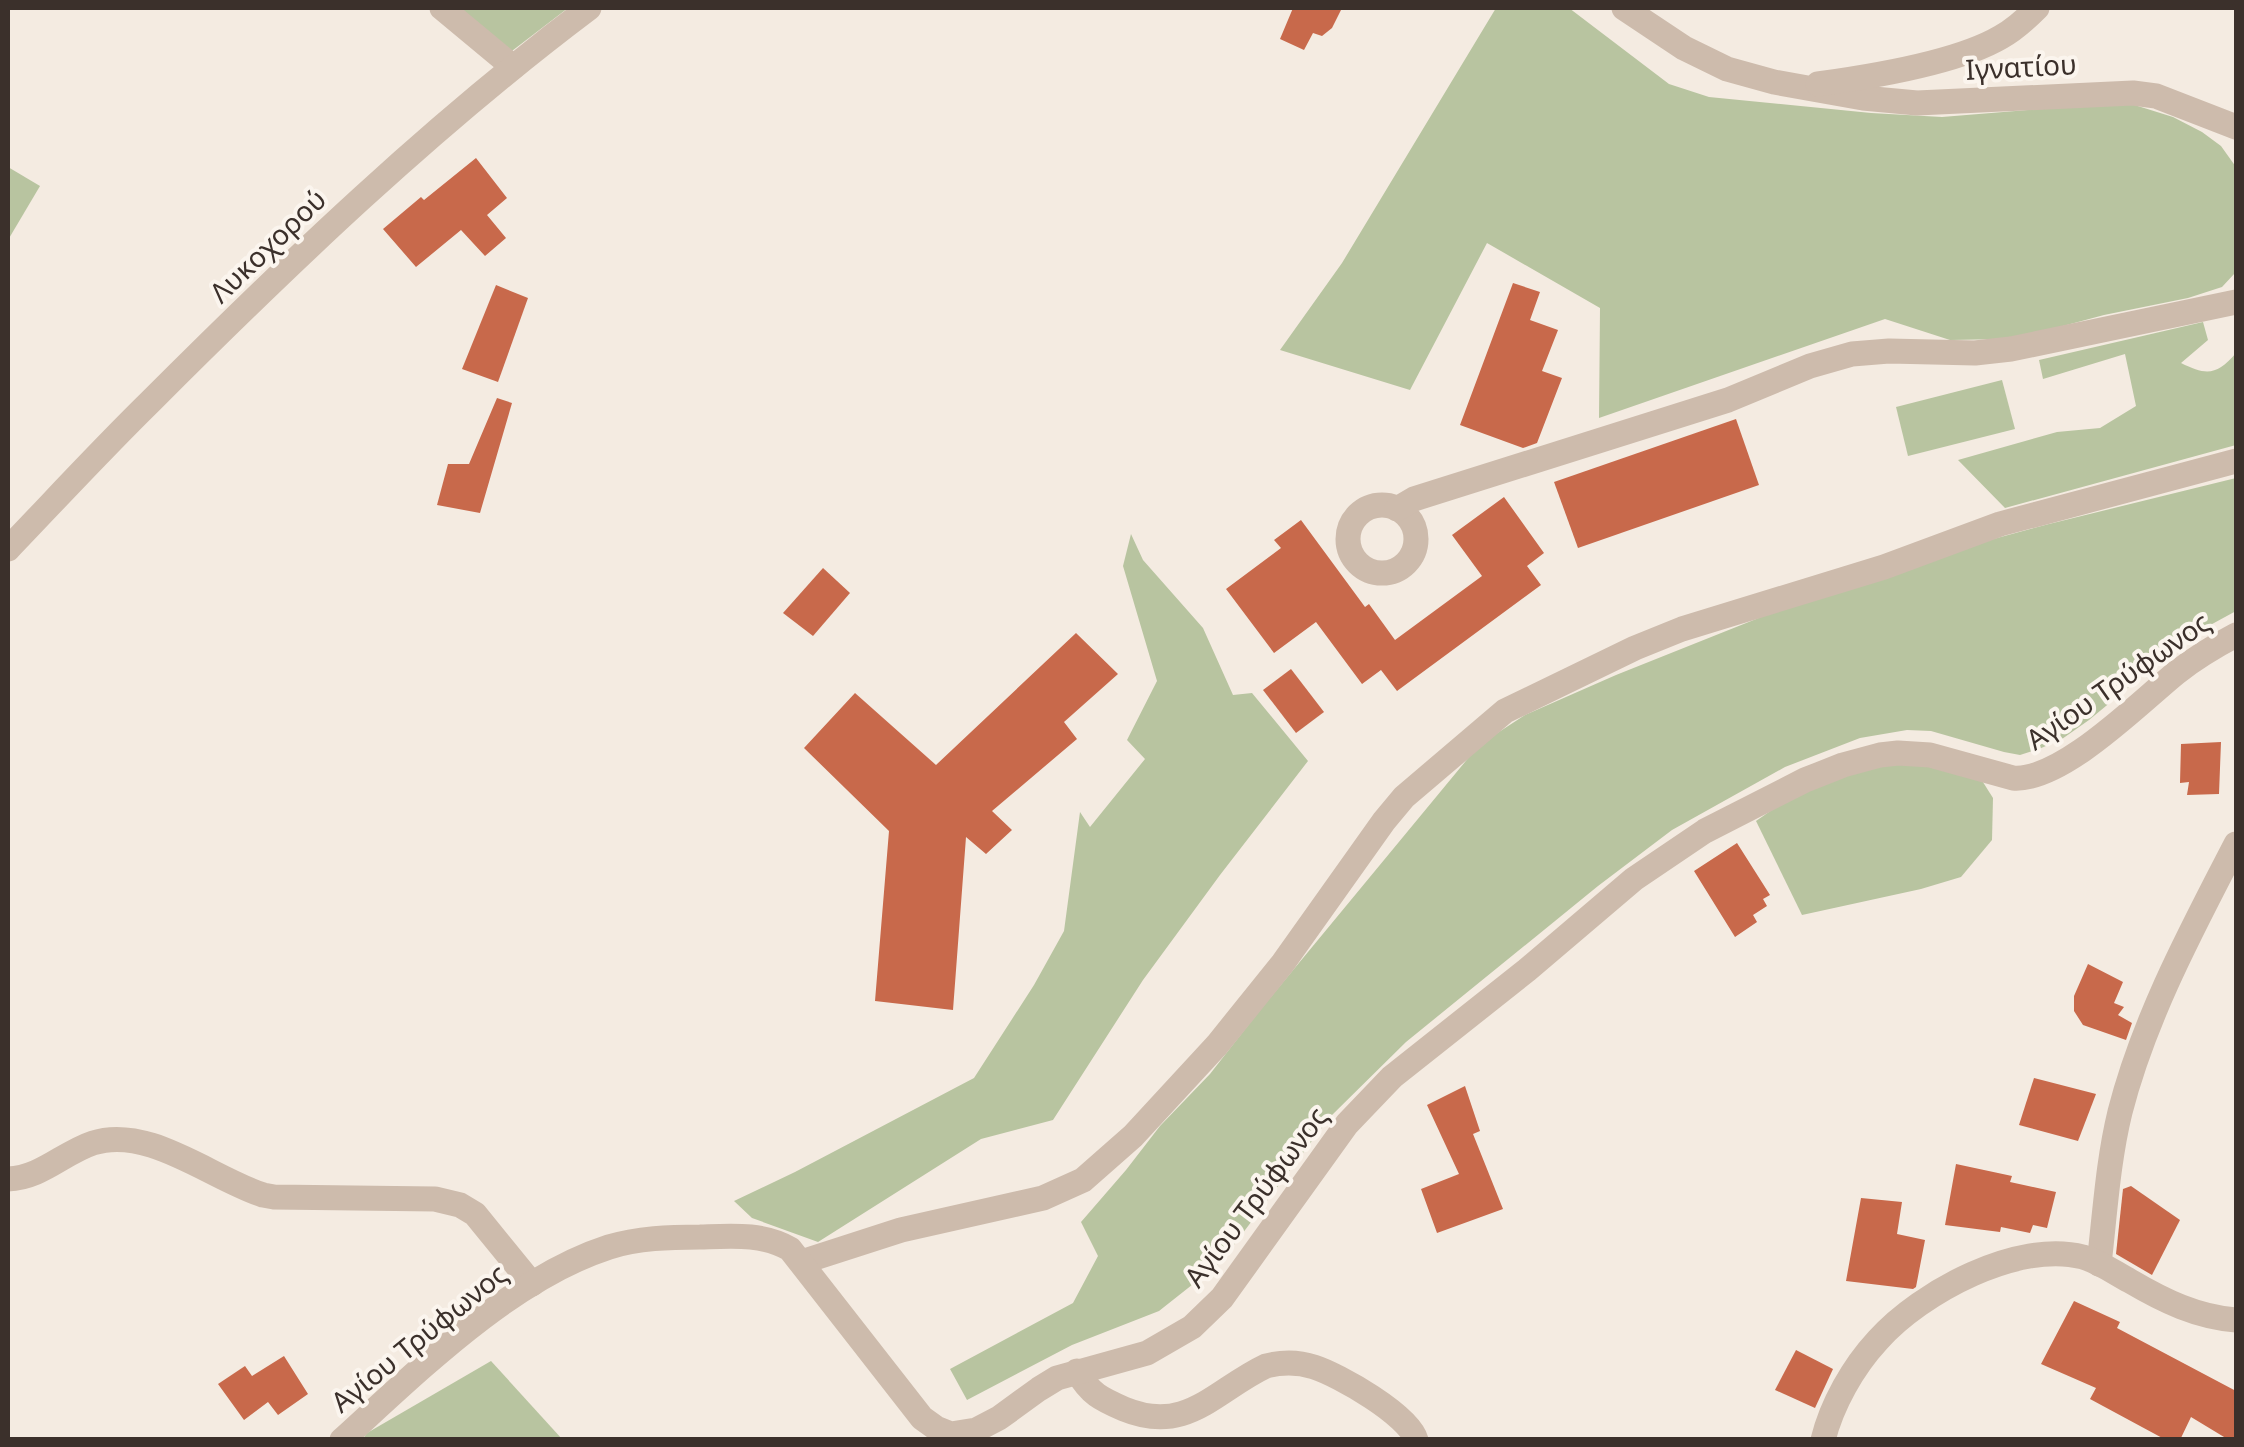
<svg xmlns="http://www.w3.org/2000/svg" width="2244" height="1447" font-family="'Noto Sans',sans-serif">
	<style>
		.green { fill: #b8c4a0 }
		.building { fill: #c8694b }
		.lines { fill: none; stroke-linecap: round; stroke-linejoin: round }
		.minor { stroke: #cdbbac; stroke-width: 25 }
		.tertiary { stroke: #cdbbac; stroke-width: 25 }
		.labels { text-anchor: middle; stroke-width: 8; stroke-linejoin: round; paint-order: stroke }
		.street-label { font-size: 28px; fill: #3b302b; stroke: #fbf5ee }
	</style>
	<rect width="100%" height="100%" fill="#f4ebe1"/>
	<g class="green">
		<path d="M453,8H568L508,54Z"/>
		<path d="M1496,8H1569L1669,84L1709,97L1871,113L1942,117L2125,102L2173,117L2202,132L2221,146L2236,167L2235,273L2222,287L2188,298L2104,315L2037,333L2004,339L1950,340L1885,319L1599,418L1600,308L1487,243L1410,390L1280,350L1342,263Z"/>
		<path d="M8,167L40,186L8,240Z"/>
		<path d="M2203,322L2208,340L2181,363C2207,376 2217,375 2236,353V445L2005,508L1958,460L2057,432L2100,428L2136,406L2125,354L2043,379L2039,360Z"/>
		<path d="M2002,380L2015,429L1908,456L1896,407Z"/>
		<path d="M2236,478V611L2192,635L2089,720L2062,739L2039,749L2020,755L2004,752L1931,731L1907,730L1860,738L1785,767L1672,830L1598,886L1406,1042L1330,1117L1221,1262L1159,1311L1072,1345L967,1400L950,1369L1073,1303L1098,1256L1081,1222L1126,1170L1160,1126L1210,1074L1260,1010L1479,745L1525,715L1616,675L1789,606L1949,551L2049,524Z"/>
		<path d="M1131,534L1143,560L1203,628L1233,695L1252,693L1308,761L1220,875L1143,980L1053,1120L981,1139L818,1242L752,1218L734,1201L795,1172L974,1078L1034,985L1064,931L1080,812L1090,827L1145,759L1127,740L1157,681L1123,566Z"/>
		<path d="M1921,763L1981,779L1993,798L1992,840L1961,877L1921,889L1802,915L1756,821L1789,798L1869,767Z"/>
		<path d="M491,1361L562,1439L362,1440L367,1433Z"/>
	</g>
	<g class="building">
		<path d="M1293,8H1342L1332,28L1322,36L1313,33L1304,50L1280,39Z"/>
		<path d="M476,158L507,198L487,215L506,238L485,256L461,230L416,267L383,229L421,197L424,200Z"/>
		<path d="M1513,283L1540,292L1530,320L1558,330L1542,371L1562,378L1537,443L1523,448L1460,425Z"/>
		<path d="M496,285L528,298L498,382L462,369Z"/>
		<path d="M497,398L512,403L480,513L437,505L448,464H469Z"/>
		<path d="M1736,419L1759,485L1578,548L1554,482Z"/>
		<path d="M1504,497L1544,553L1527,566L1541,585L1397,691L1381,670L1362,684L1316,622L1274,653L1226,589L1281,548L1274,540L1301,520L1365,607L1369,604L1395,640L1482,576L1452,535Z"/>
		<path d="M823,568L850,593L813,636L783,613Z"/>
		<path d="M1076,633L1118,674L1064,722L1077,739L992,811L1012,830L986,854L966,837L953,1010L875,1001L889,831L804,748L855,693L936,765Z"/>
		<path d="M1291,669L1324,712L1296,733L1263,690Z"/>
		<path d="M2221,742L2219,794L2187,795L2189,782L2180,783L2181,744Z"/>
		<path d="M1737,843L1770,895L1763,899L1767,906L1753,915L1757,922L1735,937L1694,871Z"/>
		<path d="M2088,964L2123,982L2114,1003L2124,1007L2118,1015L2132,1023L2126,1040L2083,1025L2074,1011V996Z"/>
		<path d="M2034,1078L2096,1094L2078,1141L2019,1125Z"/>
		<path d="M1465,1086L1480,1131L1473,1134L1503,1209L1437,1233L1421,1189L1459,1174L1427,1105Z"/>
		<path d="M1956,1164L2012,1176L2010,1182L2056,1192L2047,1228L2033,1225L2030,1233L2001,1227L2000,1232L1945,1225Z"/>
		<path d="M2131,1186L2180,1220L2152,1275L2116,1254L2123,1189Z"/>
		<path d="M1861,1198L1902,1202L1897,1234L1925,1240L1916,1287L1913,1289L1846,1281Z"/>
		<path d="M2074,1301L2120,1322L2117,1328L2236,1391V1440H2229L2191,1417L2180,1440H2166L2090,1399L2096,1388L2041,1364Z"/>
		<path d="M1796,1350L1833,1369L1815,1408L1775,1390Z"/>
		<path d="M284,1356L308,1394L278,1415L268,1402L244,1420L218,1384L245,1366L252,1376Z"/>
	</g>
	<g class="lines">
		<g class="minor">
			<path d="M442,8L513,67"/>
			<path d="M1624,8L1684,48L1727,69L1774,82L1863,98L1917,103L2133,93L2156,96L2236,127"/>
			<path d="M1818,84C1869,77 1957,63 2001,37C2014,30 2026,19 2037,8"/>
			<circle cx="1382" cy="539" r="34"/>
			<path d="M1397,509L1414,499L1728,400L1810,366L1852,354L1889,351L1975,353L2011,349L2236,302"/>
			<path d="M8,1179C41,1178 63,1153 93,1143C148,1125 211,1178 263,1195L274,1197L435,1199L460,1205L475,1214L532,1284"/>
			<path d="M802,1262L901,1230L1043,1198L1083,1180L1133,1136L1217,1045L1283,963L1384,821L1404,797L1505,711L1635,648L1682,629L1884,567L2000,524L2236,461"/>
			<path d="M2099,1264C2105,1213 2108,1161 2120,1112C2144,1018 2192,929 2236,844"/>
			<path d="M1077,1371C1090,1394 1101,1399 1124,1409C1187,1435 1215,1390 1266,1366C1281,1362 1299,1362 1314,1367C1339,1375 1409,1415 1416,1440"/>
			<path d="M342,1440C418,1371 510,1279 609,1247C638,1238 670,1237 700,1237C731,1236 763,1233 790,1249L922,1418L936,1428L951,1434L976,1430L999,1418L1039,1389L1057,1378L1147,1353L1192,1327L1222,1298L1347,1124L1392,1077L1527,970L1634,879L1705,831L1805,780L1843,765L1880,755L1898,753L1930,755L2013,778C2061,782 2139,703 2176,673C2195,658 2215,646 2236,635"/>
			<path d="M1823,1440C1832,1404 1853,1367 1878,1340C1921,1292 2018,1240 2083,1257C2100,1262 2115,1273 2130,1281C2164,1301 2197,1317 2236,1320"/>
		</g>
		<path class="tertiary" d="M8,549C55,500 101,450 150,402C289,263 432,126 589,8"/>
	</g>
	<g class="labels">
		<g class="street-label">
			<text transform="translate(2021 67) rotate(-3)" y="10">Ιγνατίου</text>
			<text transform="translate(268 246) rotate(-44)" y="10">Λυκοχορού</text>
			<text transform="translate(2118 681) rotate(-35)" y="10">Αγίου Τρύφωνος</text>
			<text transform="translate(1256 1197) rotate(-53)" y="10">Αγίου Τρύφωνος</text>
			<text transform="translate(419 1338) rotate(-39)" y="10">Αγίου Τρύφωνος</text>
		</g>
	</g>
	<rect width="2244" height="1447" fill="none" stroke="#3b302b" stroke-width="20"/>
</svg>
